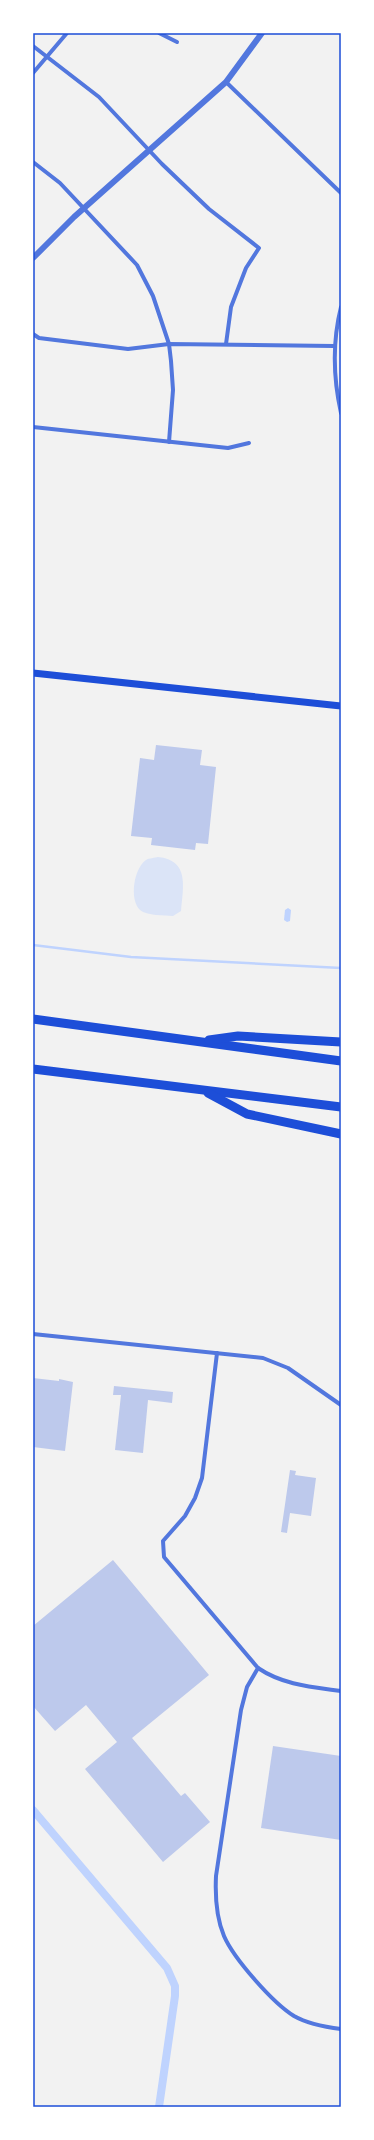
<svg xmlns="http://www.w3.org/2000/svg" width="374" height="2140" font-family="Cabin,sans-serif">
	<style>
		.green { fill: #dbe4f7 }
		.water { fill: #bfd3fe }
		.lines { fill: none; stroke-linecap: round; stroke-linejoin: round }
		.stream { stroke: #bfd3fe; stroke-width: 2.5 }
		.canal { stroke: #bfd3fe; stroke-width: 8 }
		.building { fill: #bdc9ec }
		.minor { stroke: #5277de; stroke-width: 4 }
		.tertiary { stroke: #5277de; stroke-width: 6 }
		.primary { stroke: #1d4ed8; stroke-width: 7 }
		.motorway { stroke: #1d4ed8; stroke-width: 9 }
		.neatline { fill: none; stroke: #1d4ed8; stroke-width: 1.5 }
	</style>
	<rect width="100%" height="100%" fill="#f2f2f2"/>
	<path class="green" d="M158,857C190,860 183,888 181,911L173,916C164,915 147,916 140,910C129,899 134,868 146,860C149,858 155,858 158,857Z"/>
	<path class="water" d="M288,908L291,910L290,921L287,922L284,920L285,910Z"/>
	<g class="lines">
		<path class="stream" d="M33,945L131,957L341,968"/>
		<path class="canal" d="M33,1810L167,1968L175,1986V1996L159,2107"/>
	</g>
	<g class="building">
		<path d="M156,745L202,750L200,765L216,767L208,844L196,843L195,850L151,845L152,838L131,836L140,758L154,760Z"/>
		<path d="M33,1378L59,1381V1379L73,1382L65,1451L33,1447Z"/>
		<path d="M114,1386L173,1392L172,1403L148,1400L143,1453L115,1450L121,1395H113Z"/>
		<path d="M290,1470L296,1471L295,1475L316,1478L311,1516L290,1513L287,1533L281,1532Z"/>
		<path d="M113,1560L209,1675L132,1738L181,1796L185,1793L210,1822L163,1862L85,1769L117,1742L86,1705L55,1731L33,1706V1626Z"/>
		<path d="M273,1746L341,1756V1840L261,1828Z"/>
	</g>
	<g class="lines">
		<g class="minor">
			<path d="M159,33L177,42"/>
			<path d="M33,46L99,97L162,164L209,209L259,248L246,268L231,307L226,344"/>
			<path d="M33,73L67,33"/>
			<path d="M226,82L341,193"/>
			<path d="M33,162L60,183L137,265L153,296L169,344L171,361L173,390L169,442"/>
			<path d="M341,307C332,343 333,377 341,413"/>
			<path d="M33,334L39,338L128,349L169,344L334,346"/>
			<path d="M33,427L228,448L249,443"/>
			<path d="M33,1334L263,1358L288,1368L341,1405"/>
			<path d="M217,1353L202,1478L195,1498L185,1516L163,1541L164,1557L258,1668C283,1685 312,1687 341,1691"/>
			<path d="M258,1668L247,1687L241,1710L216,1876C215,1897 216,1917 224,1936C234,1959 273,2003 294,2016C308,2024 325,2027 341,2029"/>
		</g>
		<path class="tertiary" d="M33,258L74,217L226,82L262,33"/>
		<path class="primary" d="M33,673L341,706"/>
		<g class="motorway">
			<path d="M33,1019L341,1061"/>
			<path d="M209,1040L238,1036L341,1042"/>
			<path d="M33,1069L341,1107"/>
			<path d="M208,1093L247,1114L341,1134"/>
		</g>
	</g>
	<rect width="374" height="2140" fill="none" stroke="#ffffff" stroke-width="68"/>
	<rect x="34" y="34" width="306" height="2072" class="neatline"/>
</svg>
